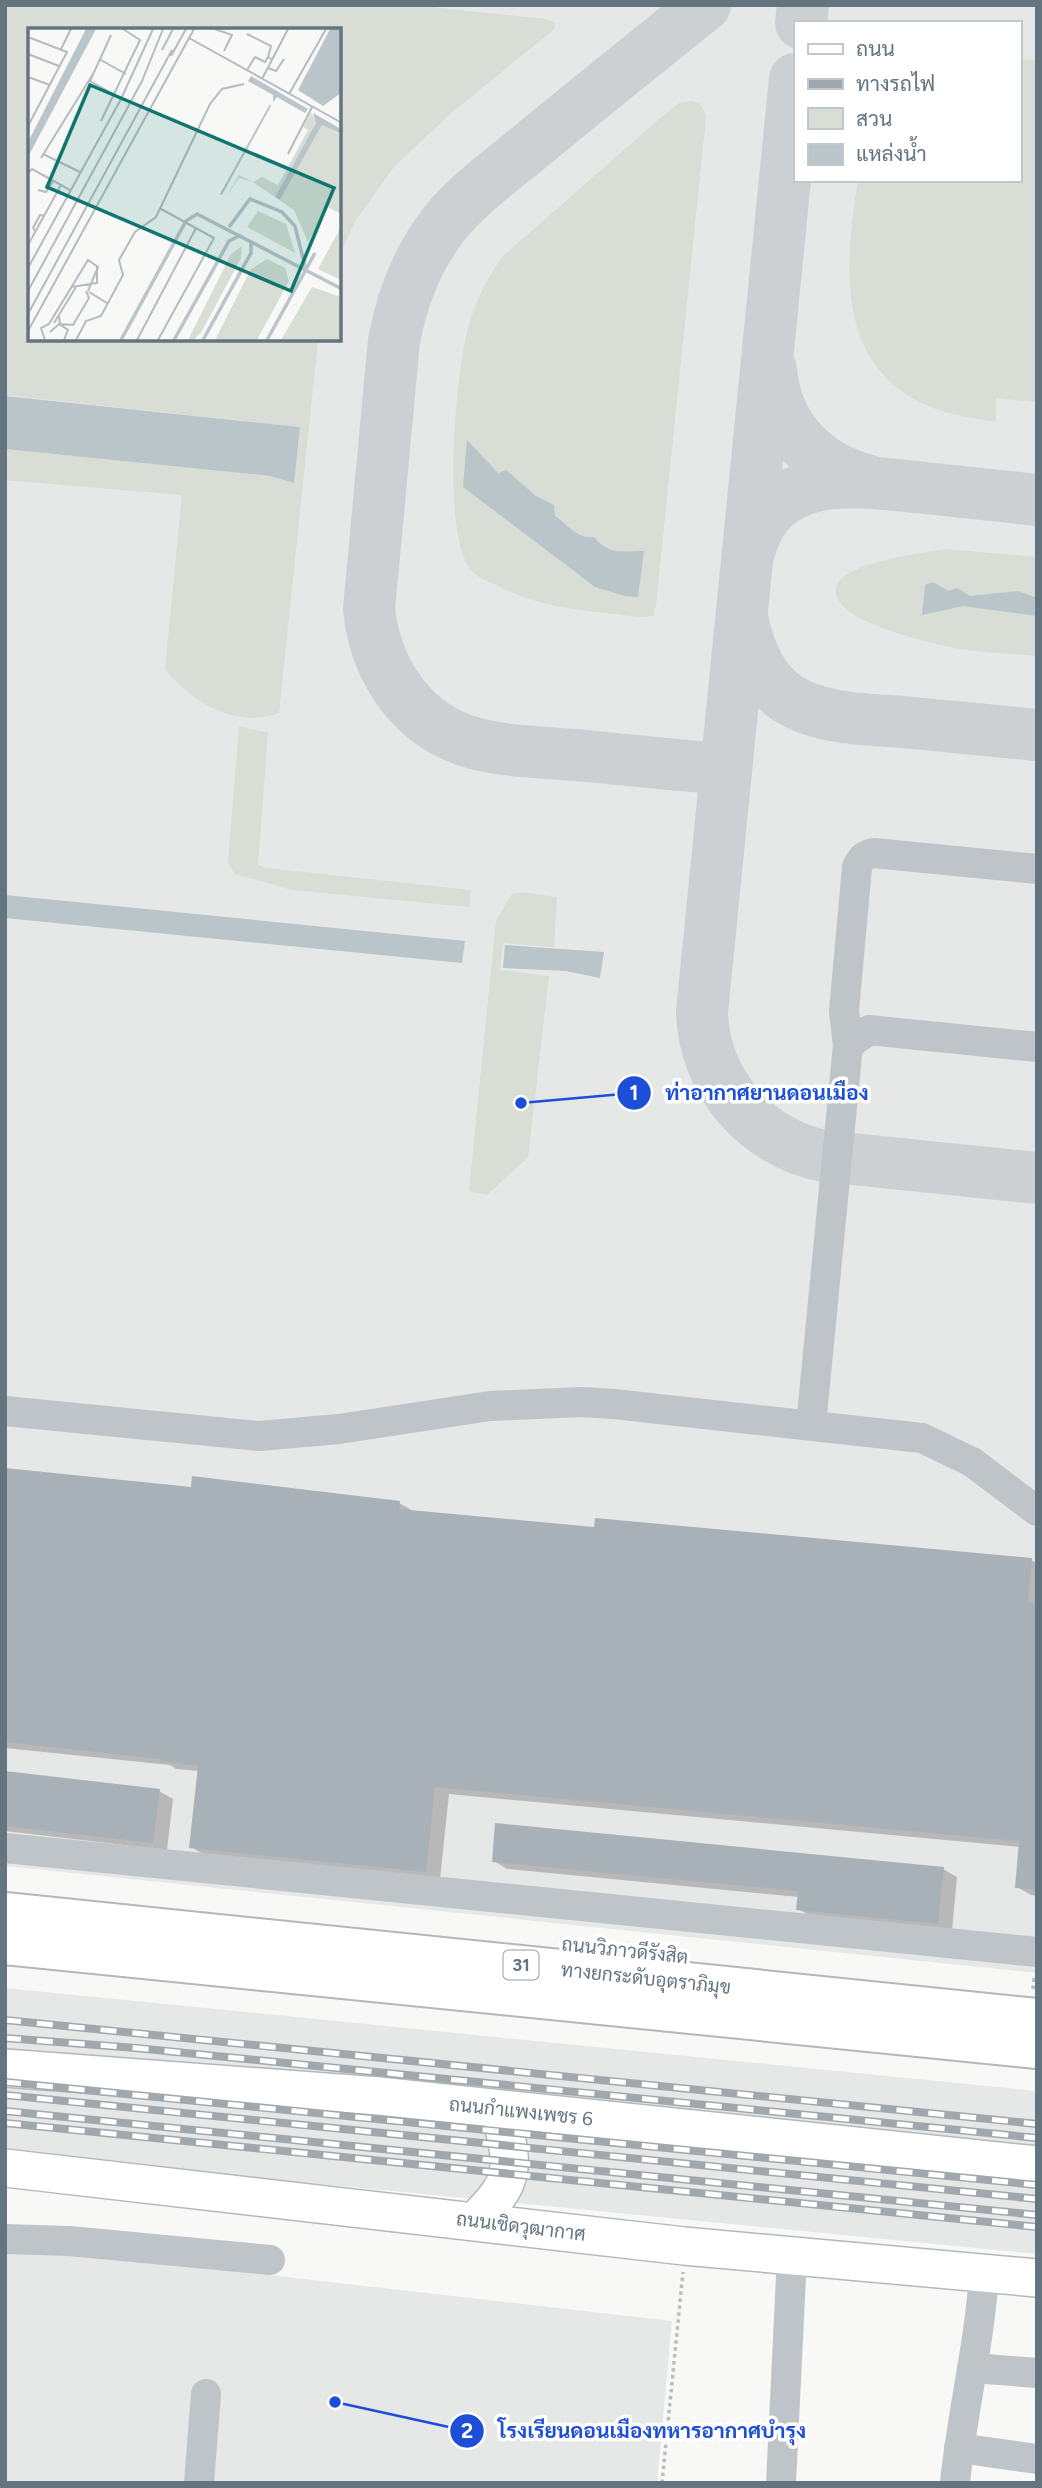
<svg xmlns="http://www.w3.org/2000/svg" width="1042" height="2488" font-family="Figtree,Sarabun,sans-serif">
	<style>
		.built { fill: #e6e7e7; fill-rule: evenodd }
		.green { fill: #d8ddd5 }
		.water { fill: #b9c5c9 }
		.shadow { fill: #0003 }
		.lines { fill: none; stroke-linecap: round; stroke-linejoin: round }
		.taxiway { stroke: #ccd0d2; stroke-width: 52 }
		.building { fill: #a8b1b7 }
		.major-casing { stroke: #b3b8bc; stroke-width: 40 }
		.highway-casing { stroke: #b3b7bb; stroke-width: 42 }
		.path { stroke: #babdc0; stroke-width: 3.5; stroke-dasharray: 3.5 3.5; stroke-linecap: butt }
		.minor { stroke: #bfc4c8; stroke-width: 30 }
		.major { stroke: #fff; stroke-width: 37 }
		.highway { stroke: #fff; stroke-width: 38 }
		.rail-casing { stroke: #a1a8ad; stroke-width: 8 }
		.rail { stroke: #fff; stroke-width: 5; stroke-dasharray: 16; stroke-linecap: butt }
		.labels { text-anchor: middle; stroke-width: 7; stroke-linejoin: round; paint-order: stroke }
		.shield { fill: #fff; stroke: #929ea6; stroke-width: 2 }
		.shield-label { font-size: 18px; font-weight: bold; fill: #647580 }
		.street-label { font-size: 19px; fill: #647580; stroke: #fff }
		.inset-river { fill: none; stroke: #b9c5c9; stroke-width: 3.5 }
		.inset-road { fill: none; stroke: #b4bcc0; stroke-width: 2 }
		.view { fill: #0f766e; fill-opacity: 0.15; stroke: #0f766e; stroke-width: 3.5 }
		.inset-edge { fill: none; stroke: #647580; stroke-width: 3.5 }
		.leader { fill: none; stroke: #1d4ed8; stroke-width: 2.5 }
		.callout-dot { fill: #1d4ed8; stroke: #fff; stroke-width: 2.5 }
		.mark-label { font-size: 21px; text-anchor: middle; font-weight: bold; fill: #fff }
		.callout-label { font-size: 21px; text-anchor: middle; font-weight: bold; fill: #1d4ed8; stroke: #fff; stroke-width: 7; stroke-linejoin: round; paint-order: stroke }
	</style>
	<rect width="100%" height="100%" fill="#f8f8f6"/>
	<g class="built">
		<path d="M5,5H1037V1973L5,1866ZM795,23H1019V180H795ZM30,30H340V340H30Z"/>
		<path d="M5,1988L1037,2091V2254L5,2153Z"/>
		<path d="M5,2245L672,2321L657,2483H5Z"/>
	</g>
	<g class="green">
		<path d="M5,5H409L546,19L555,23V27L552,31L450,114L394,167L356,220L340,254V30H30V340H318L279,713C237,729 191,702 165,669L182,495L5,480V449L270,476L294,483L300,427L5,395Z"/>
		<path d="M1019,59L1037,60V402L996,398V422C973,418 949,415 928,406C834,365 845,264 858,180H1019Z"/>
		<path d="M691,101L700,104L706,115L705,127L656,605L653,616L640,617C590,611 541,609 496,585C488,581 478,578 473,572C440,540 456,372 468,328C475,302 487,279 502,257L658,120L679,103Z"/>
		<path d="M945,549L1037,557V656C1007,653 975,653 946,646C925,641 816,617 839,582C851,562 922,553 945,549Z"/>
		<path d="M239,726L268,733L258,865L266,868L471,890L469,907L292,890L235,874L228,863Z"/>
		<path d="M521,892L557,897L554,947L503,943L500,970L549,976L528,1157L487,1195L469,1191L496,920L512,894Z"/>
	</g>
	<g class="water">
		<path d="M5,396L300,427L294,483L270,476L5,449Z"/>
		<path d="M467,440L498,473L506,470L536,496L554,505L555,516C569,525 576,539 594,537C610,556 622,551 644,551L638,597L625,596L595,587L463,487Z"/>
		<path d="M933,582L948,591L957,588L970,596L1018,591L1037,598V616L963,606L922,615L925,585Z"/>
		<path d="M5,895L465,941L462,963L5,918Z"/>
		<path d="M505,945L604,952L600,978L566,971L503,968Z"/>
	</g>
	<g class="shadow">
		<path d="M5,1469L192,1489L399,1503L413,1511L596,1529L1031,1560L1037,1563V1896L1031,1895L1017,1887L1021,1847L449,1794L440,1879L205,1855L191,1847L199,1771L176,1769L170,1765L5,1748Z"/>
		<path d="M5,1773L159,1791L173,1799L167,1850L5,1831Z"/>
		<path d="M494,1861L943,1869L957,1877L952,1931L812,1917L798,1909L799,1897L507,1869Z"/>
	</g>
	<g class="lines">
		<g class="taxiway">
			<path d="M705,5C647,52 589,98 531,146C501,171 468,194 444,224C417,259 402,297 394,341L369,609C375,667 408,720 464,740C499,752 539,752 576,755C626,760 675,765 725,769"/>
			<path d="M801,23L803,5"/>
			<path d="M795,79L702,1012C704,1082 755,1142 824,1156L1037,1178"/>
			<path d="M771,370C776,428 815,468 870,481"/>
			<path d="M749,552C771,466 857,481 925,488C962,492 999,496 1037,500"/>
			<path d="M743,621C749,651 761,680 787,698C822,721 873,719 913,723C954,727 996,731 1037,735"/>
		</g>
	</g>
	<g class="building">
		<path d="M5,1468L191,1487L192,1476L400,1501L399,1509L594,1527L595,1518L1032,1558L1028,1603L1037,1604V1890L1015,1888L1019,1841L435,1787L426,1872L189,1848L198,1766L160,1761V1759L5,1742Z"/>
		<path d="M5,1771L160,1789L153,1843L5,1826Z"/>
		<path d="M495,1823L944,1867L938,1924L796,1910L798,1891L492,1862Z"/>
	</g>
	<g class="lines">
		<defs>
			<g id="major">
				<path d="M5,2068L379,2096L1037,2165"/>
				<path d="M5,2168L684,2246L1037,2278"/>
				<path d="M475,2221C506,2189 517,2176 504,2129"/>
			</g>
			<g id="highway">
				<path d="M5,1912L1037,2018"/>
				<path d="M5,1945L1037,2049"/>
			</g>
		</defs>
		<use href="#major" class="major-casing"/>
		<use href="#highway" class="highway-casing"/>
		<g class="path">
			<path d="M1033,1989L1034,1979H1037"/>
			<path d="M662,2483L683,2272"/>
		</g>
		<g class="minor">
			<path d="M848,1045L869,1030L1037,1047"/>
			<path d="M5,1411L259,1436L339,1429L490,1406L582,1402L614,1404L922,1438L972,1462L1037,1511"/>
			<path d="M811,1425L848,1045L844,1011L857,867C861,858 864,855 874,853L1037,869"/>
			<path d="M5,1848L1037,1952"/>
			<path d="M5,2239L69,2241L270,2260"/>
			<path d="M973,2368L1037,2373"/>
			<path d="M959,2448L1037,2459"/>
			<path d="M199,2483L206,2394"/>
			<path d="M781,2483L792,2256"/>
			<path d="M955,2483C962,2412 980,2343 984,2272"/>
		</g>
		<use href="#major" class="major"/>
		<use href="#highway" class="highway"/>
		<defs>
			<g id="rail">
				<path d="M5,2020L1037,2124"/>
				<path d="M5,2038L136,2048L1037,2138"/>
				<path d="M5,2082L1037,2185"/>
				<path d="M5,2095L1037,2199"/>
				<path d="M5,2111L1037,2215"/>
				<path d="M5,2123L1037,2227"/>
			</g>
		</defs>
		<use href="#rail" class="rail-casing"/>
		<use href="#rail" class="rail"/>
	</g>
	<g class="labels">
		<rect class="shield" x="503.5" y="1950.5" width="35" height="29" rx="5"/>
		<g class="shield-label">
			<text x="521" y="1971">31</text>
		</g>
		<g class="street-label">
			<text transform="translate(625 1950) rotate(6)" y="7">ถนนวิภาวดีรังสิต</text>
			<text transform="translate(646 1978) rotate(6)" y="7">ทางยกระดับอุตราภิมุข</text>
			<text transform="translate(521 2111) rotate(6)" y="7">ถนนกำแพงเพชร 6</text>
			<text transform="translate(521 2226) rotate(7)" y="7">ถนนเชิดวุฒากาศ</text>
		</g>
	</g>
	<g transform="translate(28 28)">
		<rect width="313" height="313" fill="#f8f8f6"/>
		<path d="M283,84L288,95L247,169L252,172L294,97L313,107V186L300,179L280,214L266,182L225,154L211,150L198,169L211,147L225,154L234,149L250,157L280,102L275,99ZM230,183L258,196L267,225L219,199ZM313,199L314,252H313L290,241ZM214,218L213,230L174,303L166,312H160L203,226ZM239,231L257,240L261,253L229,312H187L223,241ZM284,259L313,269V312H253Z" fill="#d8ddd5"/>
		<path d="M58,1H68L0,129V114ZM302,1H313V65L295,78L270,62ZM223,48L280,81L277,85L249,69L245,74V67L220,53ZM242,76L243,78L194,167L192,166ZM285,85L313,101V106L294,97L252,172L247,169L288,95Z" fill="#b9c5c9"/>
		<path class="inset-river" d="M201,199L222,171L254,184L267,198L278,242M93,312L158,193L169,186L314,261M146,312L201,213L213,207M175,312L223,225V213M239,312L287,225"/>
		<path class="inset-road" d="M187,1L204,7L196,23M219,6L243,18L240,29L245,32M83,7L62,53L87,67M0,9L39,24L0,98M161,10L314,95M33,21L43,1M134,22L145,1M0,26L31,38M143,28L158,1M71,31L98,46M240,40L248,43L256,31M219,42L227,29L237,34L240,29M0,49L22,57M234,51L260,1M261,66L298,1M73,93L112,12L95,1M15,126L52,144M260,126L284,79M13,130L65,46M0,145L4,141L42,162M10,162L18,164L26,152M8,204L5,200L12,187L17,188M0,217L33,157M0,240L93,71L125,1M43,259L69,255V238M0,263L114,53L135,1M61,264L79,275M0,286L144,22M31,287L32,296L45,297L61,270L58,263M26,295L48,259M0,303L166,1M22,304L31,296L40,302L36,312M17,312L13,300L21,296L60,232L70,239L60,263M48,312L58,293L73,288L95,247L91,232L107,204L128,189L182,76L194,61L216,56M109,312L168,200M130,312L186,210L133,181"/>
		<path class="view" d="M62,57L306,160L263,263L19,159Z"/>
		<rect width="313" height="313" class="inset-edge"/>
	</g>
	<path class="leader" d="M521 1103L634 1093M335 2402L467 2431"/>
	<g class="callout-dot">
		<circle cx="521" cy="1103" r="7"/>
		<circle cx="335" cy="2402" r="7"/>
		<circle cx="634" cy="1093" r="18"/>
		<circle cx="467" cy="2431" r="18"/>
	</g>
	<g class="mark-label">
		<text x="634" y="1100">1</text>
		<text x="467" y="2438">2</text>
	</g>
	<g class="callout-label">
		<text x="767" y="1100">ท่าอากาศยานดอนเมือง</text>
		<text x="652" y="2438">โรงเรียนดอนเมืองทหารอากาศบำรุง</text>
	</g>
	<rect width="1042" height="2488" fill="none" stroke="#647580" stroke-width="14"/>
	<rect x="794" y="21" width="228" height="161" fill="#ffffff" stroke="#c1c8cc" stroke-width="2"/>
	<rect x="808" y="44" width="35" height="10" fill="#ffffff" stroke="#c1c8cc" stroke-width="2"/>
	<text x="856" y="56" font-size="21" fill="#647580">ถนน</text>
	<rect x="808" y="79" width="35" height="10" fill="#a1a8ad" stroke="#c1c8cc" stroke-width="2"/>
	<text x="856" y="91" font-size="21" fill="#647580">ทางรถไฟ</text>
	<rect x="808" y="108" width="35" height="21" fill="#d8ddd5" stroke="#c1c8cc" stroke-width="2"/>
	<text x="856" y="126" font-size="21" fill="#647580">สวน</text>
	<rect x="808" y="144" width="35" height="21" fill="#b9c5c9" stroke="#c1c8cc" stroke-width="2"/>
	<text x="856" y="161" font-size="21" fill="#647580">แหล่งน้ำ</text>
</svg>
